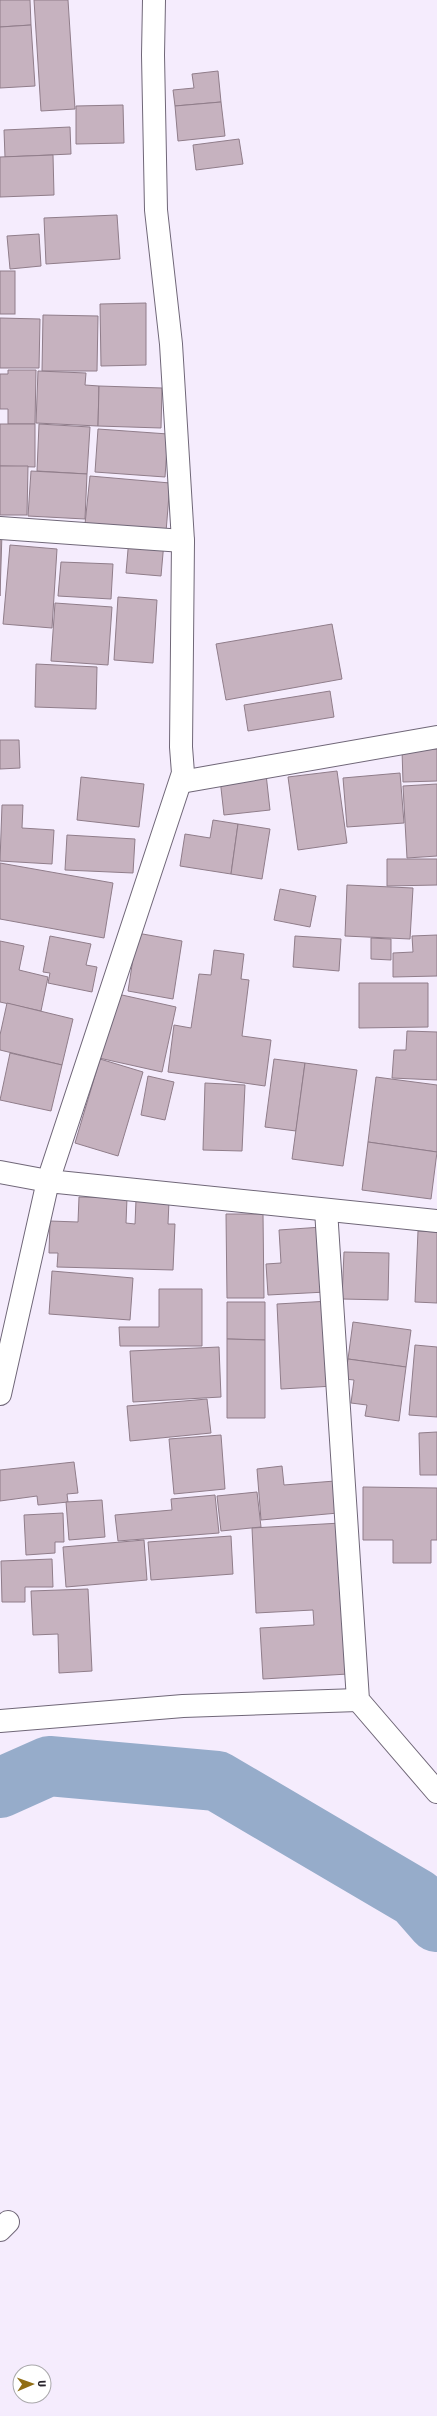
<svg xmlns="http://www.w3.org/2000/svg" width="437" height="2416" font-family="'Fira Sans Condensed',sans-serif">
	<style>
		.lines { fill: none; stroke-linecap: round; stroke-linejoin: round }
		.river { stroke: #96acca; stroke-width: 60 }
		.building { fill: #c6b2bf; stroke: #907d8a }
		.street-casing { stroke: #706778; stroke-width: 24 }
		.street { stroke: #fff; stroke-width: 22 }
	</style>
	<rect width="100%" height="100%" fill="#f5ecfd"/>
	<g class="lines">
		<path class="river" d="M0,1788L49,1766L217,1781L416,1898L437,1922"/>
	</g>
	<g class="building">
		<path d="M0,0H30L31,25L0,27Z"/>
		<path d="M34,0H68L75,109L41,111Z"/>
		<path d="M31,25L35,86L0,88V27Z"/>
		<path d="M218,71L221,102L175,106L173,90L194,88L192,74Z"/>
		<path d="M221,102L225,136L178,141L175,106Z"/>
		<path d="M123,105L124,143L76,144V106Z"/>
		<path d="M70,127L71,154L5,157L4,130Z"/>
		<path d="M239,139L243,164L196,170L193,145Z"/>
		<path d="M53,155L54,195L0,197V157Z"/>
		<path d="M117,215L120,259L46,264L44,218Z"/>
		<path d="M39,234L41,266L10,269L7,236Z"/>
		<rect x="0" y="271" width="15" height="43"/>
		<path d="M146,303V365L101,366L100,304Z"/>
		<path d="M43,315L98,316L97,371H42Z"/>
		<path d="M0,318L40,319L39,368H0Z"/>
		<path d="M8,370H36L35,424H8V409H0V374H8Z"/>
		<path d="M38,371L86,373L85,385L99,386L98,426L36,423Z"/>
		<path d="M99,386L162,388L161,428L98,426Z"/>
		<path d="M0,424H35V467L0,466Z"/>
		<path d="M39,424L90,427L87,474L37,471Z"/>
		<path d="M98,429L168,434L165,477L95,472Z"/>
		<path d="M0,466H28L27,515H0Z"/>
		<path d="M31,471L87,474L85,519L28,516Z"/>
		<path d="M90,476L170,483L166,532L85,524Z"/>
		<path d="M0,533H2L0,596Z"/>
		<path d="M129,538L164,542L161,576L126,573Z"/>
		<path d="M10,545L57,549L52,628L3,624Z"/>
		<path d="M61,562L113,564L111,599L58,596Z"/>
		<path d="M118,597L157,600L153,663L114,660Z"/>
		<path d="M55,603L112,607L108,665L51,661Z"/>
		<path d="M332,624L342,679L226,700L216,644Z"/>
		<path d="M36,664L97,667L96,709L35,707Z"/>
		<path d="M330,691L334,717L248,731L244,705Z"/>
		<path d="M0,740H19L20,768L0,769Z"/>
		<path d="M437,749V781L403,782L402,750Z"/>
		<path d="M337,771L347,843L298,850L288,777Z"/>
		<path d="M400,773L404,823L347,827L343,778Z"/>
		<path d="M266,774L270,810L224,815L220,779Z"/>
		<path d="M81,777L144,784L139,827L77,820Z"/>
		<path d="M437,784V856L407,858L403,786Z"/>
		<path d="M2,805H23L22,828L54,830L52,864L0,861Z"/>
		<path d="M213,820L238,824L231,874L180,866L185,834L210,838Z"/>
		<path d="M238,824L270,829L262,879L231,874Z"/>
		<path d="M67,835L135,839L133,873L65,870Z"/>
		<path d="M387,859H437V885L387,886Z"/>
		<path d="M0,863L113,883L104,938L0,919Z"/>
		<path d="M347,885L413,888L410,939L345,936Z"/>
		<path d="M280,889L316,896L310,927L274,920Z"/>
		<path d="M137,933L182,941L173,999L128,991Z"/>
		<path d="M437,935V976L393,977V953L413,952L412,936Z"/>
		<path d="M50,936L91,944L86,965L97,967L92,992L48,983L50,973L43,972Z"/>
		<path d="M295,936L341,939L339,971L293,967Z"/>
		<path d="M371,938L391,939V960L371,959Z"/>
		<path d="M0,941L24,946L19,970L48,977L41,1011L0,1002Z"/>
		<path d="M214,950L244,954L241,979L249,980L242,1036L271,1040L265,1086L168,1072L174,1025L191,1028L199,974L211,975Z"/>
		<path d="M359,983H428V1027L359,1028Z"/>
		<path d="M113,993L176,1007L162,1072L99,1058Z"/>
		<path d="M7,1003L73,1019L62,1065L0,1050V1035Z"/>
		<path d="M407,1031L437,1032V1080L392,1078L394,1050H406Z"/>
		<path d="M10,1053L62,1065L51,1111L0,1100Z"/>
		<path d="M100,1059L143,1072L118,1156L75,1143Z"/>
		<path d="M274,1059L305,1063L296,1131L265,1127Z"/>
		<path d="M305,1063L357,1070L343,1166L292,1159Z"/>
		<path d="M148,1076L174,1082L165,1120L141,1115Z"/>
		<path d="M376,1077L437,1085V1152L368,1142Z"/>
		<path d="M205,1083L245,1085L242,1151L203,1150Z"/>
		<path d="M368,1142L437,1152L431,1199L362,1190Z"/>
		<path d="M79,1197L127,1198L126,1223L135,1224L136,1200L169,1201L168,1224H175L173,1270L57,1267L58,1253H49L50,1221L78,1222Z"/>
		<path d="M226,1214H263L264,1298H227Z"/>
		<path d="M322,1227L326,1292L268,1295L266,1264L281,1263L279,1230Z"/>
		<path d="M418,1231L437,1232V1303L415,1302Z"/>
		<path d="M344,1252L389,1253L388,1300L342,1299Z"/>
		<path d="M52,1271L133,1278L130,1320L49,1314Z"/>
		<path d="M159,1289H202V1346H120L119,1327H159Z"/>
		<path d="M330,1301L334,1386L281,1389L277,1304Z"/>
		<path d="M227,1302H265V1340L227,1339Z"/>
		<path d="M353,1322L411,1330L406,1367L348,1359Z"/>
		<path d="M227,1339L265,1340V1418H227Z"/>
		<path d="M415,1345L437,1347V1417L409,1415Z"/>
		<path d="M219,1347L221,1397L133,1402L130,1351Z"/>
		<path d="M348,1359L406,1367L399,1421L365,1416L367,1405L351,1403L354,1380L345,1379Z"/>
		<path d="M207,1399L211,1433L130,1441L127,1406Z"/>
		<path d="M437,1432V1475H420L419,1433Z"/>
		<path d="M221,1435L225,1489L174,1494L169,1439Z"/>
		<path d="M74,1462L78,1493L67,1494L68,1502L38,1505L37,1496L0,1501V1470Z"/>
		<path d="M282,1466L284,1485L335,1481L338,1513L261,1520L257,1469Z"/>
		<path d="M363,1487L437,1488V1540H431V1563H393V1540H363Z"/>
		<path d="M257,1492L261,1527L221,1531L217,1496Z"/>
		<path d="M215,1495L219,1533L118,1541L115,1515L172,1510L171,1499Z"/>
		<path d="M102,1500L105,1537L69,1540L66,1502Z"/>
		<path d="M63,1513L64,1542H55V1553L26,1555L24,1515Z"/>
		<path d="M341,1523L348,1674L263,1679L260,1628L314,1625L313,1610L256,1613L252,1528Z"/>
		<path d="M231,1536L233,1574L151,1580L148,1542Z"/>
		<path d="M144,1540L147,1580L66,1587L63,1547Z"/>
		<path d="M52,1559L53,1587H25V1602H2L1,1561Z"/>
		<path d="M88,1589L92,1671L59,1673L58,1634L33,1635L31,1591Z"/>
	</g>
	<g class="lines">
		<defs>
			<g id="street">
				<path d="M0,528L183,541"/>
				<path d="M181,782L437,737"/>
				<path d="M0,1172L48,1181L183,773L181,747L183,541L171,344L156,210L153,55L154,0"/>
				<path d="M326,1210L358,1700L437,1792"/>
				<path d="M0,1394L48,1181L437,1221"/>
				<path d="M0,1721L183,1706L358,1700"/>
				<path d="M0,2230L8,2222"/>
			</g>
		</defs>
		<use href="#street" class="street-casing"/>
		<use href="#street" class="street"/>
	</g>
	<g transform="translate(32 2384) rotate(88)"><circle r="19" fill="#ffffff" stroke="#a9a8ab"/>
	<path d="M0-3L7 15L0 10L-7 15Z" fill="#916e14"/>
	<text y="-6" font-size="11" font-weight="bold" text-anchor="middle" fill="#29252d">U</text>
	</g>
</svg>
